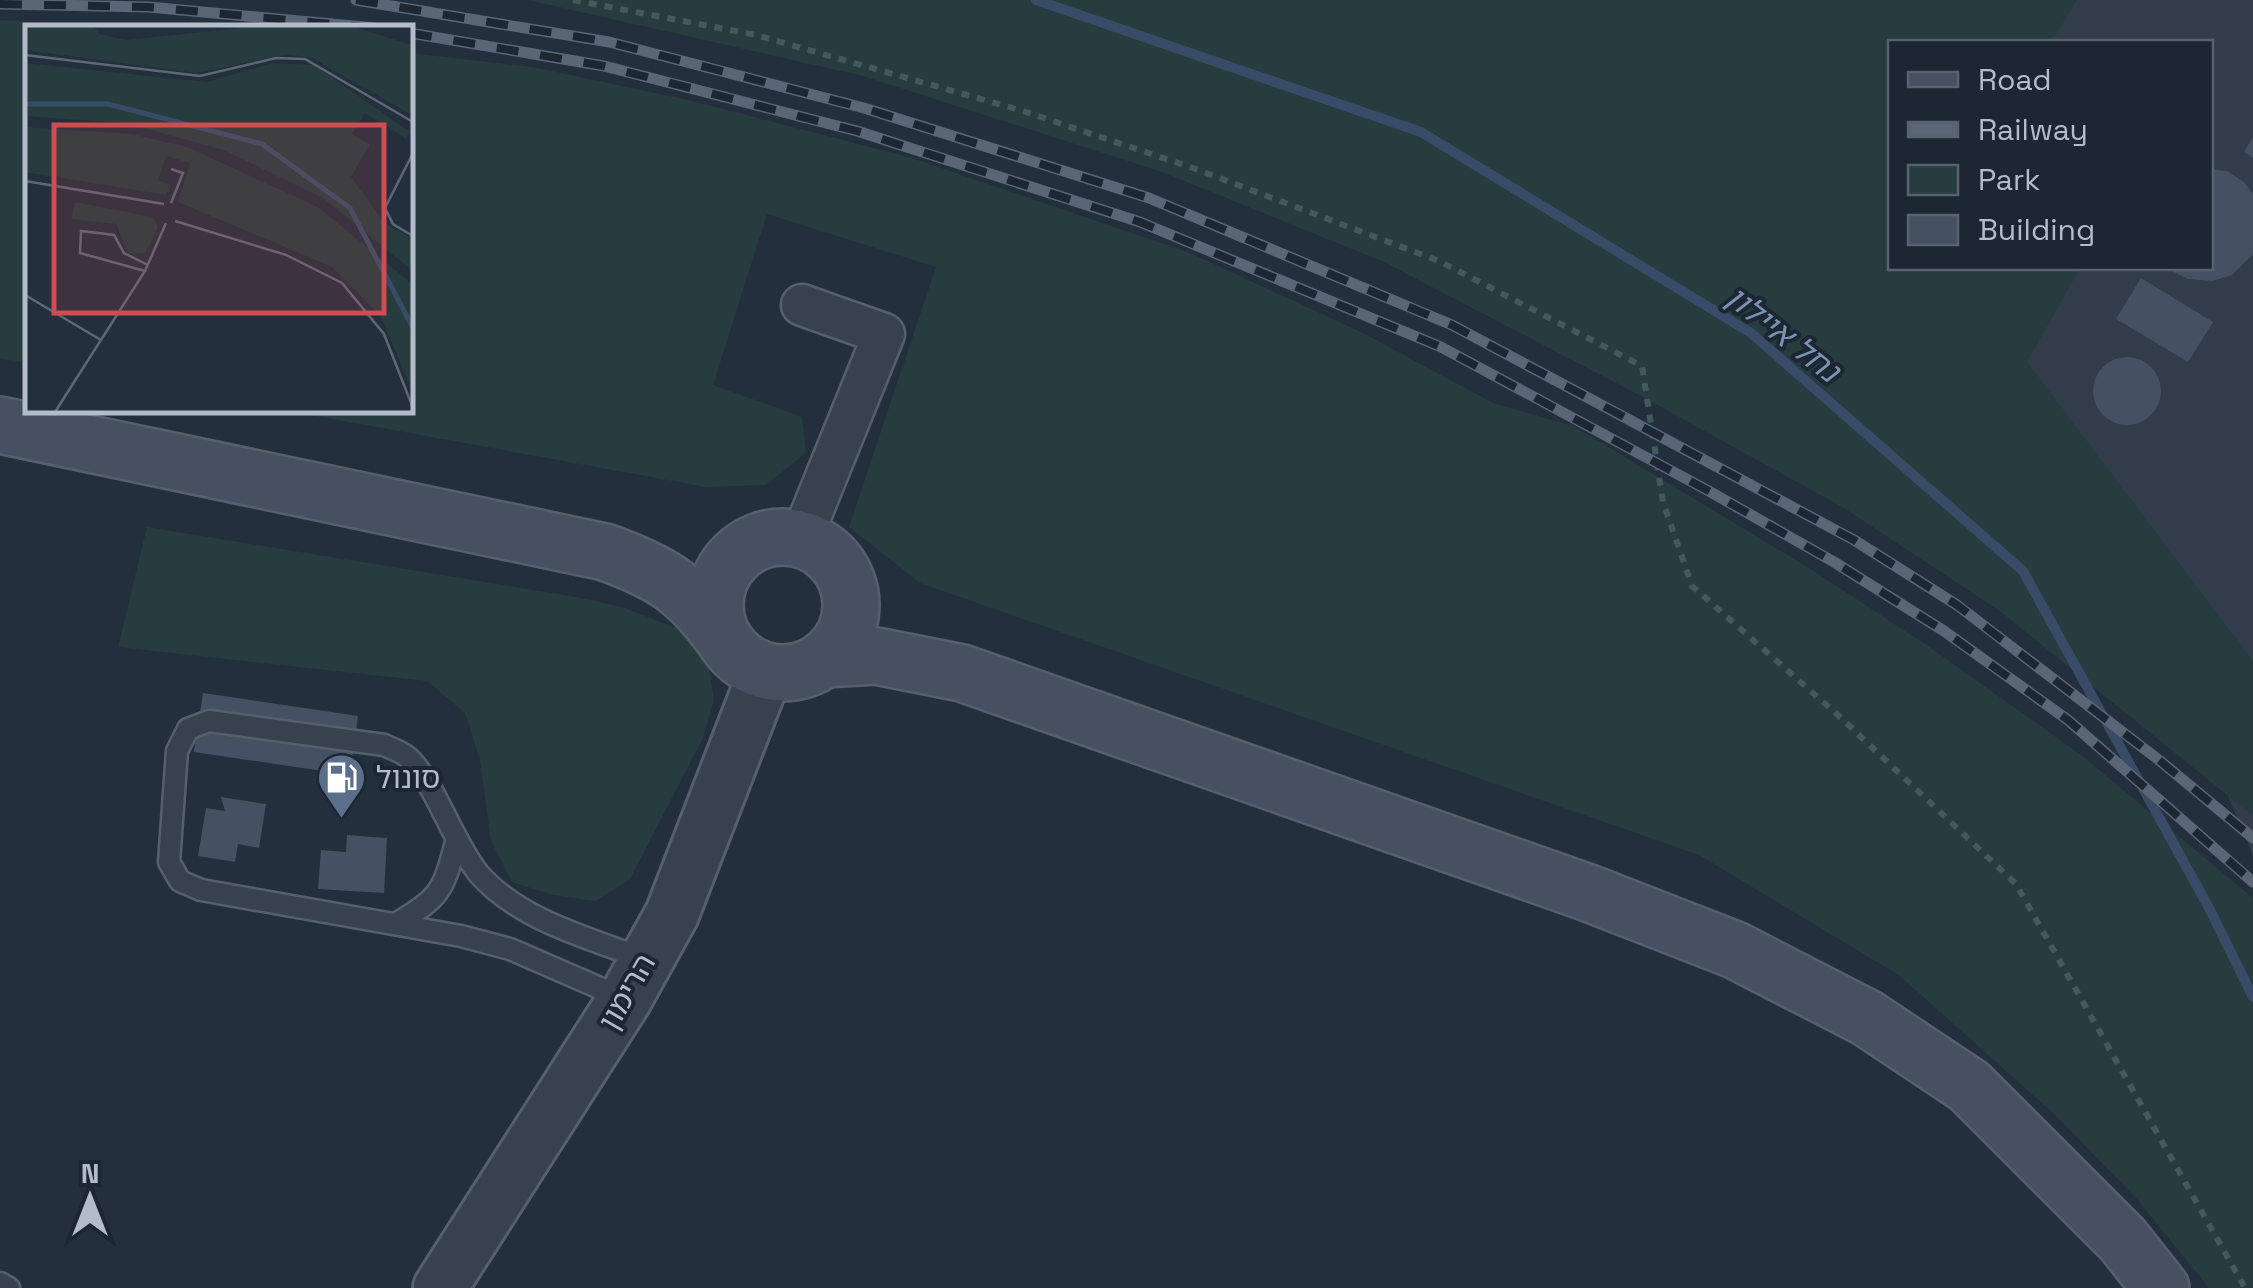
<svg xmlns="http://www.w3.org/2000/svg" width="2253" height="1288" font-family="'Space Grotesk','Noto Sans Hebrew',sans-serif">
	<style>
		.airport { fill: #323c4b; fill-rule: evenodd }
		.green { fill: #263c3f }
		.lines { fill: none; stroke-linecap: round; stroke-linejoin: round }
		.stream { stroke: #394c67; stroke-width: 10 }
		.building { fill: #455162 }
		.service-casing { stroke: #565f6c; stroke-width: 25 }
		.minor-casing { stroke: #565f6c; stroke-width: 45 }
		.tertiary-casing { stroke: #565f6c; stroke-width: 58 }
		.secondary-casing { stroke: #565f6c; stroke-width: 60 }
		.path { stroke: #44595c; stroke-width: 6; stroke-dasharray: 8 8; stroke-linecap: butt }
		.service { stroke: #38414e; stroke-width: 20 }
		.minor { stroke: #38414e; stroke-width: 40 }
		.tertiary { stroke: #38414e; stroke-width: 52 }
		.secondary { stroke: #465061; stroke-width: 55 }
		.rail-casing { stroke: #5a6575; stroke-width: 11 }
		.rail { stroke: #1d2633; stroke-width: 8; stroke-dasharray: 22; stroke-linecap: butt }
		.labels { text-anchor: middle; stroke-width: 8; stroke-linejoin: round; paint-order: stroke }
		.poi-label { font-size: 30px; fill: #b4bcc9; stroke: #1d2633; text-anchor: start }
		.street-label { font-size: 30px; fill: #b4bcc9; stroke: #1d2633 }
		.water-label { font-size: 32px; font-style: italic; fill: #7c92b1; stroke: #1d2633 }
		.inset-river { fill: none; stroke: #394c67; stroke-width: 5 }
		.inset-road { fill: none; stroke: #5e6776; stroke-width: 2.5 }
		.view { fill: #ce4d50; fill-opacity: 0.15; stroke: #ce4d50; stroke-width: 5 }
		.inset-edge { fill: none; stroke: #b4bcc9; stroke-width: 5 }
	</style>
	<rect width="100%" height="100%" fill="#242f3e"/>
	<path class="airport" d="M1438,0H2253V856L2153,615ZM1890,42H2210V268H1890Z"/>
	<g class="green">
		<path d="M528,0H2077L2051,42H1890V268H2080L2027,362L2253,661V816L2001,612L1844,508L1643,397L1384,262L1162,172L863,76Z"/>
		<path d="M0,20L118,27L28,28L27,363L0,358Z"/>
		<path d="M410,53L533,67L688,100L909,157L1190,253L1363,333L1493,403L1573,426L1806,566L1928,646L2081,755L2253,898V1288H2209L2136,1198L2053,1113L1900,976L1699,855L920,583L849,527L936,267L767,214L713,385L802,417L806,453L766,485L706,487L283,410H410Z"/>
		<path d="M147,527L571,596L622,607L679,629L708,660L714,701L703,738L630,879L596,901L553,895L512,882L491,841L480,760L465,713L427,681L118,647Z"/>
	</g>
	<g class="lines">
		<path class="stream" d="M1036,0L1421,132L1751,333L2023,571L2208,906L2253,997"/>
	</g>
	<g class="building">
		<path d="M2253,137V158L2244,152Z"/>
		<path d="M2210,169L2227,171L2244,182L2253,194V254L2232,275L2213,281L2188,279L2166,268H2210Z"/>
		<path d="M2141,278L2213,322L2188,362L2116,319Z"/>
		<circle cx="2127" cy="391" r="34"/>
		<path d="M203,693L358,716L350,775L194,752Z"/>
		<path d="M221,797L266,804L259,848L238,844L235,862L198,856L206,808L225,811Z"/>
		<path d="M347,835L387,838L384,893L318,889L321,850L346,852Z"/>
	</g>
	<g class="lines">
		<defs>
			<g id="service">
				<path d="M396,924C440,897 443,892 456,842"/>
				<path d="M625,999L510,949L461,936L201,890L180,881L169,862L177,751L188,729L209,721L384,745C391,748 399,751 405,755C432,775 453,843 479,874C519,920 589,938 644,959"/>
				<path d="M0,1283L9,1288"/>
			</g>
			<path id="minor" d="M801,539L884,334L802,305"/>
			<path id="tertiary" d="M440,1288L625,999L672,914L766,671"/>
			<g id="secondary">
				<path d="M0,425L605,552C660,572 686,587 721,635"/>
				<circle cx="783" cy="605" r="68"/>
				<path d="M824,659L876,656L962,673L1586,892L1735,950L1867,1018L1969,1086L2123,1240L2161,1288"/>
			</g>
		</defs>
		<use href="#service" class="service-casing"/>
		<use href="#minor" class="minor-casing"/>
		<use href="#tertiary" class="tertiary-casing"/>
		<use href="#secondary" class="secondary-casing"/>
		<path class="path" d="M573,0L756,35L1023,111L1193,168L1439,261L1642,366L1663,502L1692,586L1839,716L2016,884L2245,1288"/>
		<use href="#service" class="service"/>
		<use href="#minor" class="minor"/>
		<use href="#tertiary" class="tertiary"/>
		<use href="#secondary" class="secondary"/>
		<defs>
			<g id="rail">
				<path d="M356,0L609,42L864,108L1149,198L1452,325L1854,540L1957,605L2159,760L2253,838"/>
				<path d="M0,4L149,7L375,28"/>
				<path d="M410,33L604,66L857,131L1140,222L1441,347L1707,490L1834,562L1944,631L2068,720L2253,882"/>
			</g>
		</defs>
		<use href="#rail" class="rail-casing"/>
		<use href="#rail" class="rail"/>
	</g>
	<defs>
		<symbol id="fuel-pin" viewBox="-11 -11 22 30"><path d="M0 17L-7.5 6A9.5 9.5 0 1 1 7.5 6Z" fill="#5c6f8a" stroke="#1d2633"/><path d="M-5.5-6h7V0h2V4h1.3V-2.5L3-4.5l.8-.8L6-3V5H2.5V1h-1V6h-7ZM-4.2-4.7v3.2H.2V-4.7Z" fill="#fff"/></symbol>
	</defs>
	<g fill-rule="evenodd">
		<use href="#fuel-pin" x="314" y="750" width="55" height="75"/>
	</g>
	<g class="labels">
		<g class="poi-label">
			<text x="376" y="788">סונול</text>
		</g>
		<g class="street-label">
			<text transform="translate(627 992) rotate(-60)" y="10">הרימון</text>
		</g>
		<g class="water-label">
			<text transform="translate(1783 334) rotate(38)" y="11">נחל איילון</text>
		</g>
	</g>
	<g transform="translate(25 25)">
		<rect width="388" height="388" fill="#242f3e"/>
		<path d="M0,1H68L74,9L101,15L236,1L332,3L387,20V90L287,33L262,29L171,48L0,25ZM0,38L182,57L247,38L289,40L385,107L381,113L340,88L327,109L345,119L326,152L360,198L387,214V245L299,174L199,125L99,98L0,91ZM0,102L107,109L162,122L293,182L387,259V366L356,292L307,242L153,177L165,138L141,131L133,155L146,160L141,170L0,147ZM50,177L128,192L133,202L121,228L104,229L91,199L46,194Z" fill="#263c3f"/>
		<path class="inset-river" d="M0,79H83L237,119L325,183L388,303"/>
		<path class="inset-road" d="M0,30L175,51L251,33L280,34L388,97M388,128L360,183L368,199L388,211M0,156L139,179M146,178L158,148L146,144M150,196L261,230L317,258L359,309L388,383M120,246L55,228L56,206L89,210L99,228L123,240M0,270L76,315M30,387L120,246L141,198"/>
		<path class="view" d="M29,100H359V288H29Z"/>
		<rect width="388" height="388" class="inset-edge"/>
	</g>
	<rect x="1888" y="40" width="325" height="230" fill="#1d2633" stroke="#59626f" stroke-width="2.5"/>
	<rect x="1908" y="72" width="50" height="15" fill="#465061" stroke="#59626f" stroke-width="2.5"/>
	<text x="1978" y="90" font-size="30" fill="#b4bcc9">Road</text>
	<rect x="1908" y="122" width="50" height="15" fill="#5a6575" stroke="#59626f" stroke-width="2.5"/>
	<text x="1978" y="140" font-size="30" fill="#b4bcc9">Railway</text>
	<rect x="1908" y="165" width="50" height="30" fill="#263c3f" stroke="#59626f" stroke-width="2.5"/>
	<text x="1978" y="190" font-size="30" fill="#b4bcc9">Park</text>
	<rect x="1908" y="215" width="50" height="30" fill="#455162" stroke="#59626f" stroke-width="2.5"/>
	<text x="1978" y="240" font-size="30" fill="#b4bcc9">Building</text>
	<g transform="translate(90 1198)" stroke="#1d2633" stroke-width="8" paint-order="stroke">
	<path d="M0-8L18 38L0 25L-18 38Z" fill="#b4bcc9"/>
	<text y="-15" font-size="28" font-weight="bold" text-anchor="middle" fill="#b4bcc9">N</text>
	</g>
</svg>
